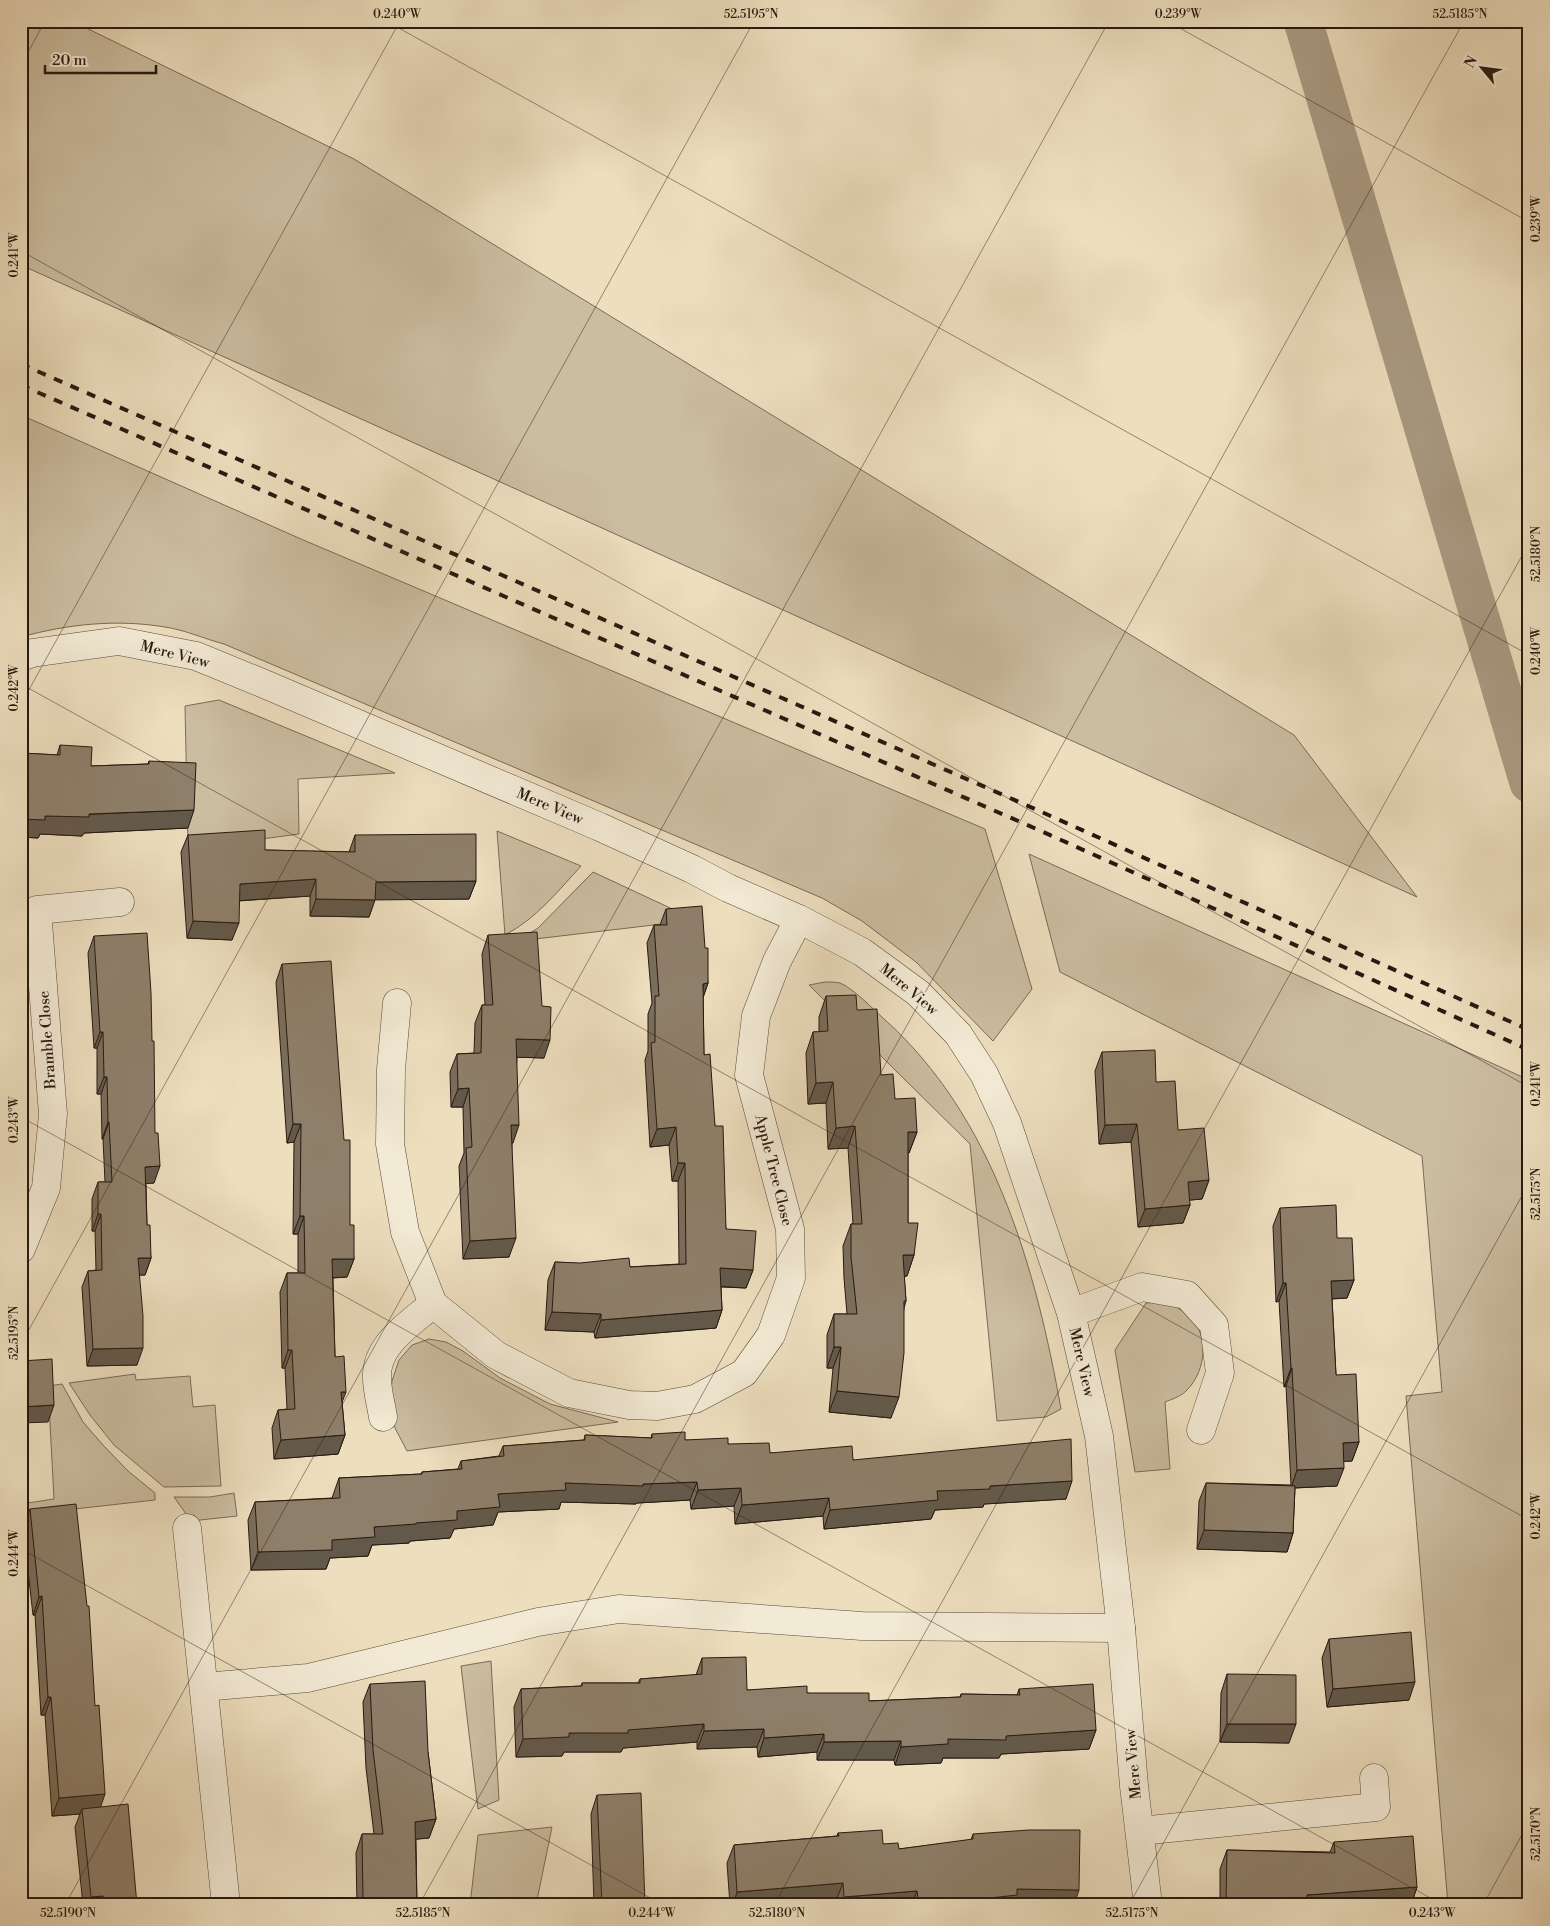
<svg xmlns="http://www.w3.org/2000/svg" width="1550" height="1926" font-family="'Libre Bodoni',serif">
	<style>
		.green { fill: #cbbda0; stroke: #796b58 }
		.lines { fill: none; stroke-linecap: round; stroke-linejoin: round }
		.canal { stroke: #aa9b83; stroke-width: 39 }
		.minor-casing { stroke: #584a3c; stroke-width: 29 }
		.minor { stroke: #f3ead5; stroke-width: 28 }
		.rail { stroke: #271910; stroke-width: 4; stroke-dasharray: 9 9; stroke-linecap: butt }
		.wall { fill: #7a6d5b; stroke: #271910 }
		.shaded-wall { fill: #63594a; stroke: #271910 }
		.building { fill: #8e7f6a; stroke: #271910 }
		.ticks { fill: none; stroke: #271910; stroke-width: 1; stroke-opacity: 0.45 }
		.labels { text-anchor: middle; stroke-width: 4.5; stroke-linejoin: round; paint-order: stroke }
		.street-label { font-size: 15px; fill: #271910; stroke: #f3ead5 }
		.neatline { fill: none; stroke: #271910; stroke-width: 2 }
		.ticks-label { font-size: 12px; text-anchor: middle; fill: #271910 }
	</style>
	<rect width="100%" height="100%" fill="#eddebe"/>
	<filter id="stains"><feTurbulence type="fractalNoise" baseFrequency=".004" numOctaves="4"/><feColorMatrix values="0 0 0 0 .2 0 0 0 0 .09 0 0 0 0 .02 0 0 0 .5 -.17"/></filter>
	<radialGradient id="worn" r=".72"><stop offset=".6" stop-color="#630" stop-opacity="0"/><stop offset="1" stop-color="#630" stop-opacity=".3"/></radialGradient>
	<g class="green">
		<path d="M21,21H72L354,159L1294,735L1417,897L21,265Z"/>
		<path d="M21,415L301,539L985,829L1032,989L993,1041L916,962L862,921L822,898L224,644C205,639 185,630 165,627C117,619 68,624 21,637Z"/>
		<path d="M219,700L395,773L298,779L299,834L188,849L185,706Z"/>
		<path d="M497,831L581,866C558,891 536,919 505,935Z"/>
		<path d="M1029,854L1529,1080V1905H1448L1406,1396L1442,1392L1422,1156L1060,972Z"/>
		<path d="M593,872L696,920L518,941L538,928Z"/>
		<path d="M825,982C829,982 836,982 840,983C853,988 873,1009 884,1019C994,1117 1036,1269 1061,1409L1046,1417L997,1421L970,1144L809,985Z"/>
		<path d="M1158,1302C1168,1304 1176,1306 1184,1312C1211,1330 1207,1371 1186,1391C1180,1397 1172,1399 1165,1402L1170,1469L1135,1472L1115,1350L1146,1303Z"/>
		<path d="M429,1339L446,1342L463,1351L500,1378L550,1404L618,1422L407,1451L395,1428L390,1403L392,1381L399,1360L412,1345Z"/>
		<path d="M135,1374L136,1380L190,1376L193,1407L215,1405L221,1486L164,1487L114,1445L90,1415L69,1383Z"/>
		<path d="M62,1384L83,1422L103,1445L128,1471L155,1493V1500L21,1515V1504L54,1499L48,1386Z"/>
		<path d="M234,1493L237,1516L191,1521L174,1497H210Z"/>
		<path d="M491,1661L499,1800L478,1809L461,1666Z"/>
		<path d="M552,1827L536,1905H470L478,1835Z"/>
	</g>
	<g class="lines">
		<path class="canal" d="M1303,21L1529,783"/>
		<defs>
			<g id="minor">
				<path d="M21,657L32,653L119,641L196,656L262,683L600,827L692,869L728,888L799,919L862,952L918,993L958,1034L984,1074L1007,1123L1071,1313L1099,1436L1121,1628L1134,1786L1148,1905"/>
				<path d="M397,1003L391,1069L390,1144L405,1232L433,1304L496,1355L569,1393L629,1405L657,1406L695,1399L744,1373L771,1335L791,1278L790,1229L749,1075L756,1016L777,961L799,919"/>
				<path d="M21,1249L46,1188L53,1114L37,910L120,902"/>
				<path d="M1071,1313L1142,1287L1187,1295L1214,1325L1220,1373L1201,1430"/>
				<path d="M383,1417C381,1404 377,1391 377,1378C375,1345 411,1323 433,1304"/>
				<path d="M187,1528L226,1905"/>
				<path d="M204,1687L308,1678L538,1622L619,1609L862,1626L1121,1628"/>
				<path d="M1140,1831L1376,1807L1374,1778"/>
			</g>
		</defs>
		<use href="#minor" class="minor-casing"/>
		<use href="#minor" class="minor"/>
		<g class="rail">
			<path d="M21,364L1035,809L1529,1030"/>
			<path d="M21,385L1041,831L1529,1050"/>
		</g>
	</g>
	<g class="wall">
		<path d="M60,745L91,766L148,764L149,761L188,828L84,833L82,836L40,834L38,838L21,837V753L57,755Z"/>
		<path d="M188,835L265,850L349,852L355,835L476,881L469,899H375L369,917L310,916V896L239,901L232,940L187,938L181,852Z"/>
		<path d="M666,909L705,948L708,983L703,997L704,1055L715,1126L726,1229L753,1270L746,1288L721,1287L722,1310L716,1328L595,1338L594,1332L545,1330L548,1280L555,1262L630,1267L679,1264L678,1181H672L669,1145L650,1147L645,1060L648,1051V1014L652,1003L647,943L654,925H660Z"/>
		<path d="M488,935L544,1058L517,1057L513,1143H512L509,1257L463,1259L459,1166L464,1153L463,1107H451L450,1072L457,1054L474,1053L475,1023L482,1005H485L482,954Z"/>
		<path d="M94,936L154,1183H146L147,1225L151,1258L145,1275H139L137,1365L87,1366L82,1287L88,1271L96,1270L95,1231H92V1199L98,1182H105L103,1139H102L101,1094H97V1048H94L88,953Z"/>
		<path d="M282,964L350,1225L354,1259L347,1277L333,1278L335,1357L342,1402L345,1435L338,1454L274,1459L272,1428L278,1410L287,1409L285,1368H282L280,1292L287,1273H298V1234H293L294,1142L287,1143L276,982Z"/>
		<path d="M826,996L857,1010L881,1075L895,1099L917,1132L909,1153H908V1223L914,1255L907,1276H904L906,1301L904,1308L891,1418L829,1412L833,1368H827V1335L834,1314H847L844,1278L843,1246L851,1224H853L848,1148L828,1149L826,1103L808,1104L806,1053L813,1032H819V1017Z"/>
		<path d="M1102,1052L1156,1082L1178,1130L1209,1180L1202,1199L1189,1200L1190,1205L1183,1223L1138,1227L1131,1142L1099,1144L1095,1071Z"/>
		<path d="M1280,1208L1337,1238L1354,1280L1347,1298L1332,1299L1336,1375L1359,1442L1352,1461H1343L1337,1486L1295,1488L1293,1533L1287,1552L1197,1549L1199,1501L1206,1483L1291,1485L1286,1386L1284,1387L1279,1301L1276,1302L1273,1226Z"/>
		<path d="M652,1434L685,1440L728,1444L770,1453L853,1460L1066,1499L984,1504L983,1507L935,1510L931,1519L824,1529L823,1516L735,1524L734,1506L691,1509L690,1500L637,1503L636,1504L561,1502L559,1509L498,1512L493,1525L454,1529L450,1538L410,1541L409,1543L372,1545L368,1556L330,1558L326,1569L251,1570L248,1520L255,1502L332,1498L339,1478L421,1474L422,1472L458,1469L461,1461L499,1456L503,1446L584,1440L585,1435L651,1438Z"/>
		<path d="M30,1509L100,1807L137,1905H83L75,1827L80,1814L52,1816L45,1715H41L35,1615H33L23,1527Z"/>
		<path d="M1329,1639L1409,1700L1327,1707L1322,1658Z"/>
		<path d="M702,1658L747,1690L807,1693L869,1701L960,1697L961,1694L1017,1695L1019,1689L1096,1730L1089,1749L1001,1754L999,1758H943L941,1763L895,1765L894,1760H817V1752L758,1757L757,1747L697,1749V1742L623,1748L621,1752H564L562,1756L516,1757L514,1707L521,1689L581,1686L582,1683H638L640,1679L696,1675Z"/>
		<path d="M1227,1674L1289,1743L1220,1742L1221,1693Z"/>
		<path d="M370,1684L428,1752L436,1819L429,1838L416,1839L417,1905H357L356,1853L362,1834H374L366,1768L363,1702Z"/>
		<path d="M597,1795L645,1905H594L591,1814Z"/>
		<path d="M838,1833L883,1844L899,1849L971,1840L973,1834L1074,1905H836V1901L794,1905H730L727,1863L734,1845L837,1836Z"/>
		<path d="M1334,1842L1417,1887L1411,1905H1220V1869L1227,1850L1330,1852Z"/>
	</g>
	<g class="shaded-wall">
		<path d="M194,810L188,828L84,833L82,836L40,834L38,838L21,837V819L45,816Z"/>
		<path d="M316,879L310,896L233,901L240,884Z"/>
		<path d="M476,881L469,899L369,900L376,882Z"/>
		<path d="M316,899L375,900L369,917L310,916Z"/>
		<path d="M193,921L239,923L232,940L187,938Z"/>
		<path d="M708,983L702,1001L703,984Z"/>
		<path d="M100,1032H103L97,1048H94Z"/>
		<path d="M516,1039L550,1040L544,1058L509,1057Z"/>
		<path d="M104,1077H107L101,1094H97Z"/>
		<path d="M833,1082L826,1103L808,1104L816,1083Z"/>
		<path d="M469,1088L463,1107H451L458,1089Z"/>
		<path d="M108,1122H109L103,1139H102Z"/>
		<path d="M293,1124H301L294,1142L287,1143Z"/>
		<path d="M1137,1124L1131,1142L1099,1144L1105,1125Z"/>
		<path d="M511,1125H519L513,1143H504Z"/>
		<path d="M855,1126L848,1148L828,1149L836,1128Z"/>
		<path d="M676,1127L669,1145L650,1147L657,1129Z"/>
		<path d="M908,1132H917L909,1153H900Z"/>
		<path d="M678,1163H685L678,1181H672Z"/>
		<path d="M160,1166L154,1183L139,1184L145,1167Z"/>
		<path d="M1209,1180L1202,1199L1181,1201L1188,1182Z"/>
		<path d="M1190,1205L1183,1223L1138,1227L1145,1209Z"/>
		<path d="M98,1214H101L95,1231H92Z"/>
		<path d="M300,1216H304L298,1234H293Z"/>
		<path d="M516,1238L509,1257L463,1259L470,1241Z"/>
		<path d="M903,1255H914L907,1276L895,1277Z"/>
		<path d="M138,1258H151L145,1275H132Z"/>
		<path d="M332,1259H354L347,1277L326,1278Z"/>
		<path d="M720,1268L753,1270L746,1288L713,1286Z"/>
		<path d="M1354,1280L1347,1298L1324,1299L1331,1281Z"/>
		<path d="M1283,1283H1286L1279,1301L1276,1302Z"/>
		<path d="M722,1310L716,1328L595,1338L601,1320Z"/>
		<path d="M552,1312L601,1314L594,1332L545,1330Z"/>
		<path d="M834,1347H841L833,1368H827Z"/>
		<path d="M143,1348L137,1365L87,1366L93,1349Z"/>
		<path d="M288,1350H292L285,1368H282Z"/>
		<path d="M1291,1368H1292L1286,1386L1284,1387Z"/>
		<path d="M837,1391L899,1397L891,1418L829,1412Z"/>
		<path d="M341,1392H346L339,1410Z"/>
		<path d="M54,1405L48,1422L21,1423V1407Z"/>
		<path d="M345,1435L338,1454L274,1459L281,1440Z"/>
		<path d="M1359,1442L1352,1461L1336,1462L1343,1443Z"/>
		<path d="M1344,1468L1337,1486L1291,1488L1297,1470Z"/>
		<path d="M1072,1481L1066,1499L984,1504L983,1507L935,1510L931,1519L824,1529L830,1510L937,1491L990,1486Z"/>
		<path d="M697,1482L690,1500L637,1503L636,1504L561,1502L559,1509L498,1512L493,1525L454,1529L450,1538L410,1541L409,1543L372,1545L368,1556L330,1558L326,1569L251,1570L258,1552L332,1540L374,1527L457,1511L498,1494L565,1483L643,1484Z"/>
		<path d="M741,1488L734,1506L691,1509L698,1490Z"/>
		<path d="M829,1498L823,1516L735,1524L742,1505Z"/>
		<path d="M1204,1530L1293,1533L1287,1552L1197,1549Z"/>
		<path d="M42,1596L35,1615H33L39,1597Z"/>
		<path d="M1415,1682L1409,1700L1327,1707L1333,1689Z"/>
		<path d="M48,1697H51L45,1715H41Z"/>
		<path d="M704,1724L697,1742L623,1748L621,1752H564L562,1756L516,1757L523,1739L569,1733Z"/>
		<path d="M1227,1724H1296L1289,1743L1220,1742Z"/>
		<path d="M764,1729L757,1747L697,1749L704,1731Z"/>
		<path d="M1096,1730L1089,1749L1001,1754L999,1758H943L941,1763L895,1765L901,1747L948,1739Z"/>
		<path d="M824,1734L817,1752L758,1757L764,1738Z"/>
		<path d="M901,1741L894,1760H817L824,1742Z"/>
		<path d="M105,1794L99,1812L82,1809L80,1814L52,1816L59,1798Z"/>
		<path d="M436,1819L429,1838L408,1840L415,1822Z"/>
		<path d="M843,1883L836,1901L794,1905H733L737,1892Z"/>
		<path d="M1417,1887L1411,1905H1225L1226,1902L1307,1895Z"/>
		<path d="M1017,1889L1079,1890L1074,1905H925Z"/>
		<path d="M917,1891L912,1905H841L844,1897Z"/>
		<path d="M103,1896L100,1905H88L91,1897Z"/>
		<path d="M363,1900H367L365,1905H362Z"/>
	</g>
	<g class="building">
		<path d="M60,745L92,747L91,766L149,764V761L196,763L194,810L89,814V817L45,816V820L21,819V753L60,755Z"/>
		<path d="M265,830V850L355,852V835L476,834V881L376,882L375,900L316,899V879L240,884L239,923L193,921L188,835Z"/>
		<path d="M702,906L705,948H708V983L703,984L704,1055L710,1054L715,1126H723L726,1229L756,1231L753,1270L720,1268L722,1310L601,1320V1314L552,1312L555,1262L580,1263L629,1258L630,1267L686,1264L685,1163H678L676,1127L657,1129L651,1043L655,1042V996H659L654,925H667L666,909Z"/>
		<path d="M537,932L542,1006L551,1007L550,1040L516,1039L519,1125H511L516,1238L470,1241L466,1148L472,1147L469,1088L458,1089L457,1054L481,1053L482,1005H493L488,935Z"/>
		<path d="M147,933L151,993L152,1041H154L155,1133H158L160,1166L145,1167L147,1225H150L151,1258H138L143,1316V1348L93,1349L88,1271L102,1270L101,1214H98V1182H112L109,1122H108L107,1077H104L103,1032H100L94,936Z"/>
		<path d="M331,961L344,1140H350V1225H354V1259H332L335,1357L344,1356L346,1392H341L345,1435L281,1440L278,1410L295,1409L292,1350H288L287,1273H305L304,1216H300L301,1124H293L282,964Z"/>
		<path d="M856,995L857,1010L877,1009L881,1075L893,1074L895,1099L915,1098L917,1132H908V1223H918L914,1255H903L906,1301H904V1353L899,1397L837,1391L841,1347H834V1314H857L851,1257V1224H862L855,1126L836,1128L833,1082L816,1083L813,1032L828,1031L826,996Z"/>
		<path d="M1155,1050L1156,1082L1175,1081L1178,1130L1204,1128L1209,1180L1188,1182L1190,1205L1145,1209L1137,1124L1105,1125L1102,1052Z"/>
		<path d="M1336,1205L1337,1238H1352L1354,1280L1331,1281L1336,1375L1356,1374L1359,1442L1343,1443L1344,1468L1297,1470L1292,1368H1291L1286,1283H1283L1280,1208Z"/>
		<path d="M52,1359L54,1405L21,1407V1361Z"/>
		<path d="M685,1432V1440L728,1438V1444L769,1443L770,1453L852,1446L853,1460L1071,1439L1072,1481L990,1486V1489L937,1491L938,1500L830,1510L829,1498L742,1505L741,1488L698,1490L697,1482L643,1484V1486L565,1483L566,1490L498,1494L500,1507L457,1511V1520L416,1523V1524L374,1527L375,1537L332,1540V1550L258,1552L255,1502L340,1498L339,1478L422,1474V1472L462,1469L461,1461L504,1456L503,1446L585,1440V1435L652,1438V1434Z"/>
		<path d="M1206,1483L1295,1486L1293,1533L1204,1530Z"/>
		<path d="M76,1504L87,1606H89L95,1706L99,1705L105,1794L59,1798L51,1697H48L42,1596L39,1597L30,1509Z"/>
		<path d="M1411,1632L1415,1682L1333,1689L1329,1639Z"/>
		<path d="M746,1657L747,1690L807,1686V1693H869V1701L961,1697V1694L1020,1695L1019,1689L1093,1684L1096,1730L1006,1736V1740L948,1739V1744L901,1747V1741L824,1742V1734L764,1738V1729L704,1731V1724L628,1730V1733H569V1737L523,1739L521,1689L582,1686V1683H640V1679L702,1674V1658Z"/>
		<path d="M1227,1674L1296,1675V1724H1227Z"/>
		<path d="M425,1681L428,1752L436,1819L415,1822L417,1905H367V1900H363L362,1834H383L373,1750L370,1684Z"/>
		<path d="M641,1793L645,1905H602L597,1795Z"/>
		<path d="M128,1804L137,1905H104L103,1896L91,1897L82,1809Z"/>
		<path d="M882,1830L883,1844L898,1843L899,1849L973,1839V1834L1029,1830H1080L1079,1890L1017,1889V1895L925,1905H919L917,1891L844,1897L843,1883L737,1892L734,1845L839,1836L838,1833Z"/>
		<path d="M1413,1836L1417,1887L1307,1895V1903L1226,1902L1227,1850L1335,1853L1334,1842Z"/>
	</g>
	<path class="ticks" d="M386,21L1529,655M1167,21L1529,222M21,65L45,21M21,251L1529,1087M21,684L1529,1520M21,704L400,21M21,1117L1443,1905M21,1344L754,21M21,1549L663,1905M65,1905L1109,21M419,1905L1464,21M774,1905L1529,543M1129,1905L1529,1183M1483,1905L1529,1822"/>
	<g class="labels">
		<g class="street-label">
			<text transform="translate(175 654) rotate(14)" y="5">Mere View</text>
			<text transform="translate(550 806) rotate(23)" y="5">Mere View</text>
			<text transform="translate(909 989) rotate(40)" y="5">Mere View</text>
			<text transform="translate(47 1040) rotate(-94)" y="5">Bramble Close</text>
			<text transform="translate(774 1170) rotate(76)" y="5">Apple Tree Close</text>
			<text transform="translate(1082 1362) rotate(77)" y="5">Mere View</text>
			<text transform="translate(1133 1764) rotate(-95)" y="5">Mere View</text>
		</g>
	</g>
	<rect width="1550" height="1926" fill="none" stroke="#eddebe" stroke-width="55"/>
	<g transform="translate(1482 68) rotate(299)" stroke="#f3ead5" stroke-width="4" paint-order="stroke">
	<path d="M0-4L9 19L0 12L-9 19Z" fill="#271910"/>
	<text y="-8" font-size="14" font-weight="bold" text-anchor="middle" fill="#271910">N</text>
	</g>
	<path d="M45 65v8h111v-8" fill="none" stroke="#271910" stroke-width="2.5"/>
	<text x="52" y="65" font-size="15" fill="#271910" stroke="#f3ead5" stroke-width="4" paint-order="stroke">20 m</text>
	<rect x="28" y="28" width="1494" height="1870" class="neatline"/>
	<g class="ticks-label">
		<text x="397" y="18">0.240°W</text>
		<text x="751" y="18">52.5195°N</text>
		<text x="1178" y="18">0.239°W</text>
		<text x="1460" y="18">52.5185°N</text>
		<text transform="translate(1536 219) rotate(-90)" y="4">0.239°W</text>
		<text transform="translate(14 255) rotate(-90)" y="4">0.241°W</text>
		<text transform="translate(1536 554) rotate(-90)" y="4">52.5180°N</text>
		<text transform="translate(1536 651) rotate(-90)" y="4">0.240°W</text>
		<text transform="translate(14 688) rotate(-90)" y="4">0.242°W</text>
		<text transform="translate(1536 1084) rotate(-90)" y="4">0.241°W</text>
		<text transform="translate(14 1120) rotate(-90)" y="4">0.243°W</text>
		<text transform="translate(1536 1194) rotate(-90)" y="4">52.5175°N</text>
		<text transform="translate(14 1333) rotate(-90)" y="4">52.5195°N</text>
		<text transform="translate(1536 1516) rotate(-90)" y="4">0.242°W</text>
		<text transform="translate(14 1553) rotate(-90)" y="4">0.244°W</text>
		<text transform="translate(1536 1834) rotate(-90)" y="4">52.5170°N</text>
		<text x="68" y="1917">52.5190°N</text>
		<text x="423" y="1917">52.5185°N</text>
		<text x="652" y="1917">0.244°W</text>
		<text x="777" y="1917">52.5180°N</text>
		<text x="1132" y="1917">52.5175°N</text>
		<text x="1432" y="1917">0.243°W</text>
	</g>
	<rect width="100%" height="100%" filter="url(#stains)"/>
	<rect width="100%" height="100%" fill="url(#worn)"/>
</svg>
